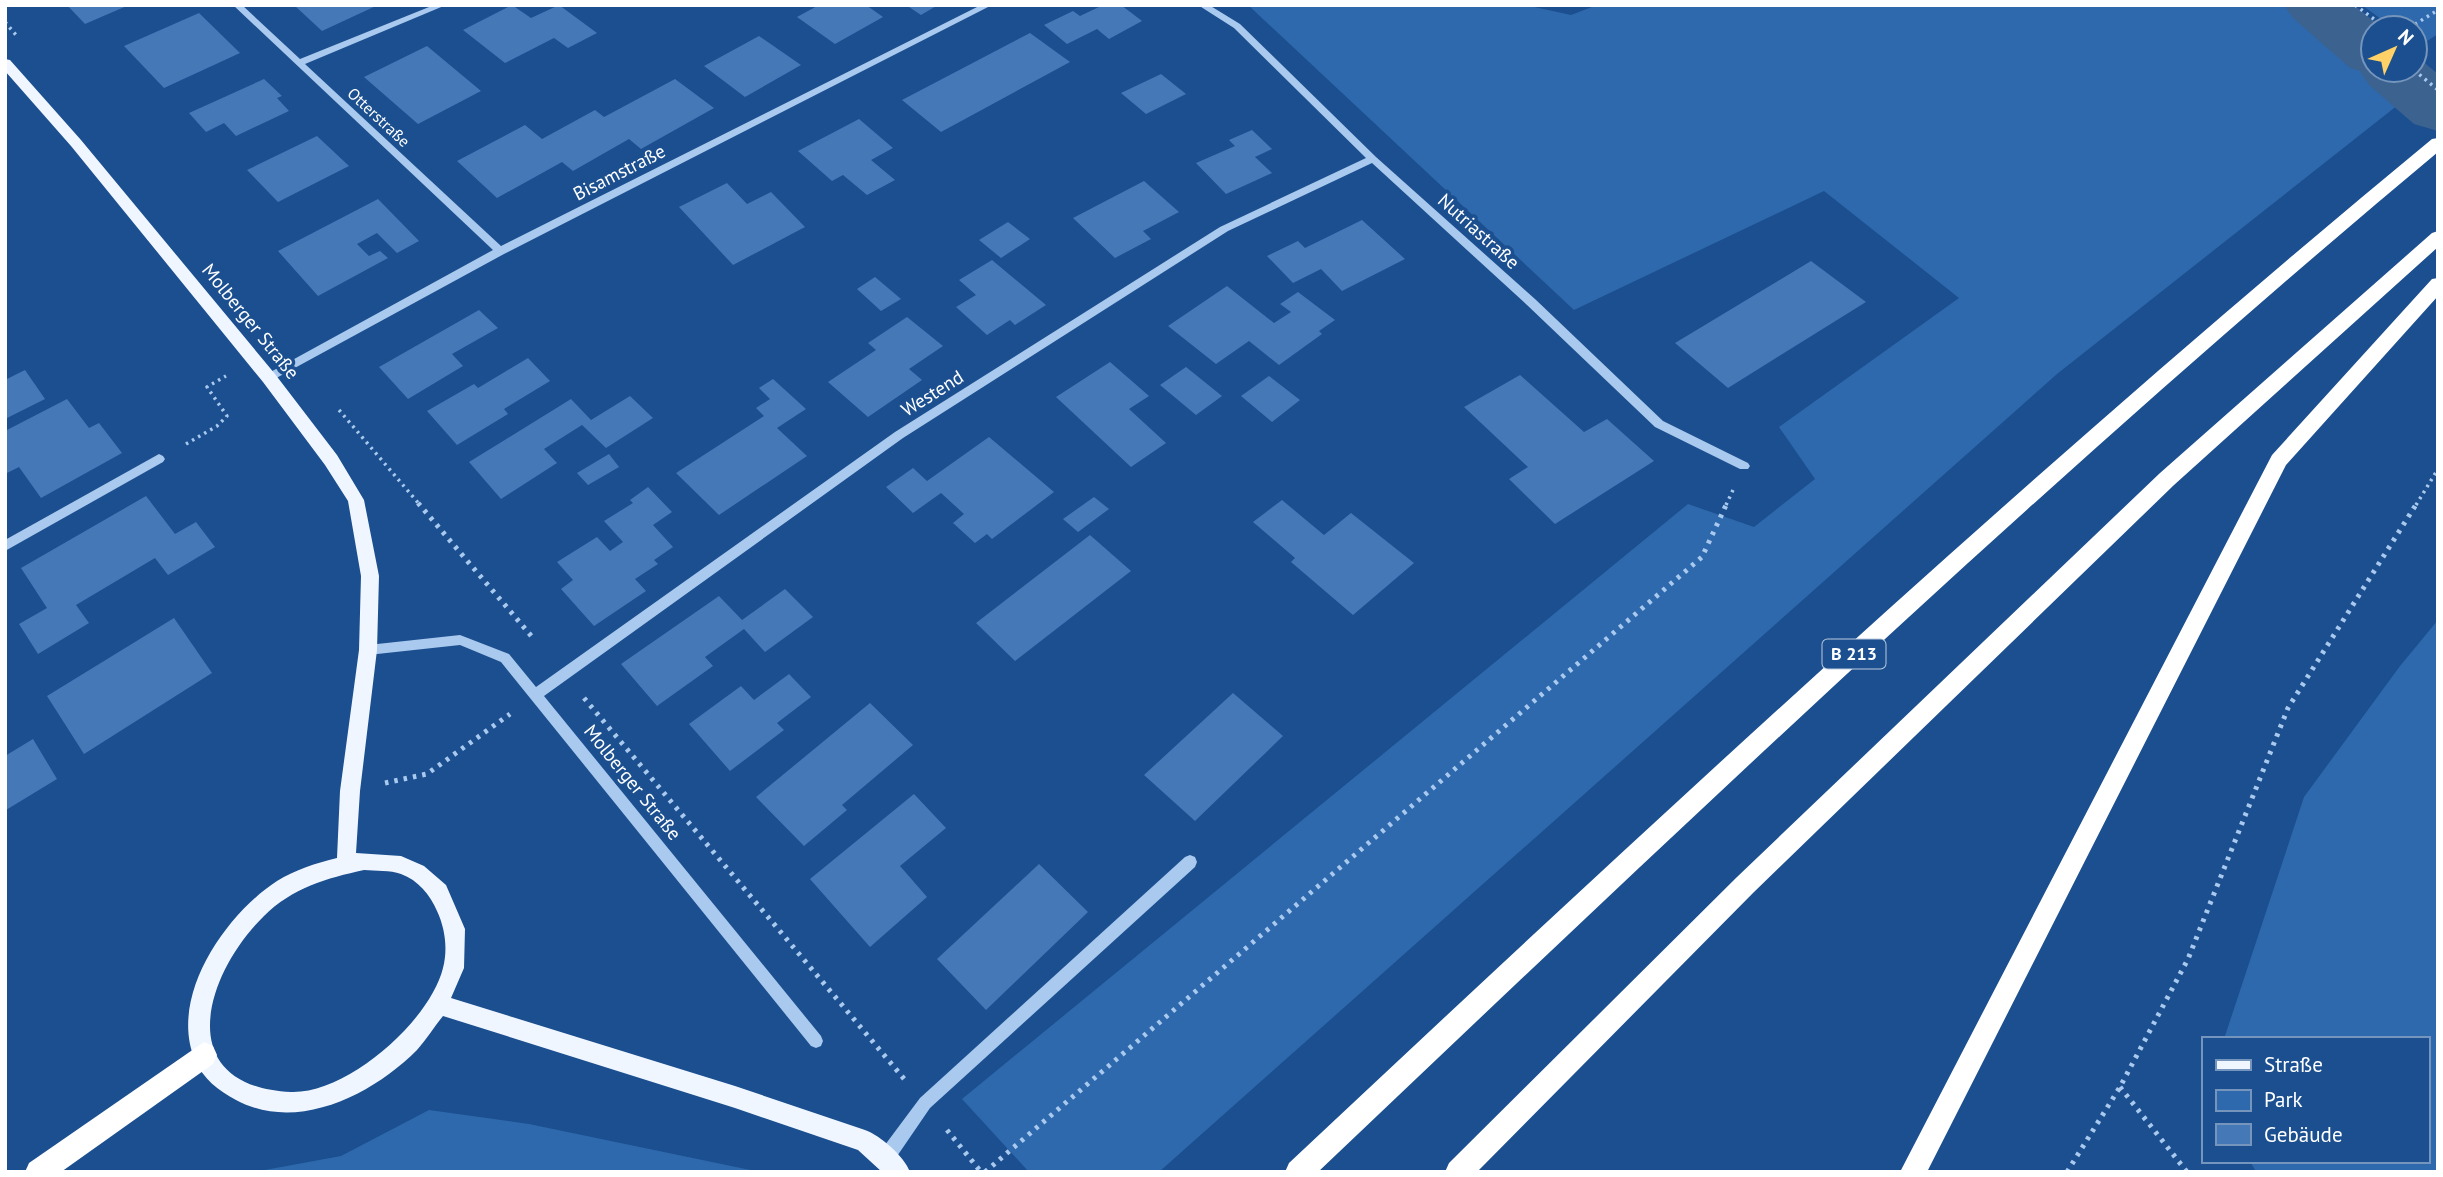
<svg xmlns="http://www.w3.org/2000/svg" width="2443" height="1177" font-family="'PT Sans',sans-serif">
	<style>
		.green { fill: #2e69ad }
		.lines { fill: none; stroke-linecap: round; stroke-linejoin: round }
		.river { fill: #3c6290; fill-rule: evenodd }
		.building { fill: #4478b7 }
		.path-far1 { stroke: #a9c9ee; stroke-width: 3.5; stroke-dasharray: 2.5 4.5; stroke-linecap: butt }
		.path { stroke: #a9c9ee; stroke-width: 5; stroke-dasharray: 3.5 6; stroke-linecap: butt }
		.minor { fill: #a9c9ee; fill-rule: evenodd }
		.major { fill: #f0f6ff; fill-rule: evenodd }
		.highway { fill: #fff; fill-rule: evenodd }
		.labels { text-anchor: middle; stroke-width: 7; stroke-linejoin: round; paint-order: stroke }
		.far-street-label { font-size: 16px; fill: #fff; stroke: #1b4f8f }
		.shield { fill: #1b4f8f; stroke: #bbcadd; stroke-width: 2 }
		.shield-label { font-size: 18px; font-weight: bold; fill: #fff }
		.street-label { font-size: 19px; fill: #fff; stroke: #1b4f8f }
	</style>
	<rect width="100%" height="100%" fill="#1b4f8f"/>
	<g class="green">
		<path d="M1248,5H1525L1571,15L1597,5H2284L2403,101L2057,374L1159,1172H1029L962,1099L1688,504L1754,527L1815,479L1779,427L1959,298L1824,191L1574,310Z"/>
		<path d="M2362,5H2438V34L2418,47L2415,44V28H2393Z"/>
		<path d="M2438,620V1172H2256L2250,1161H2427V1039H2224L2304,797L2400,666Z"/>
		<path d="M429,1110L529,1124L760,1172H254L341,1156Z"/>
	</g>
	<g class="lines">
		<path class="river" d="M2284,5H2354L2382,28H2373V70H2415V55L2438,74V131L2414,124L2369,85L2360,71L2350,68L2293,18Z"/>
	</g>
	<g class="building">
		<path d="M67,5H129L85,24Z"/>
		<path d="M294,5H378L322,31Z"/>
		<path d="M512,5L531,18L559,5L597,33L568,48L554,38L505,63L463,30Z"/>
		<path d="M819,5H866L883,17L835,44L797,17Z"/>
		<path d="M906,5H938L921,15Z"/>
		<path d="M1103,5H1121L1142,21L1109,39L1097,29L1067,44L1044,25L1073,11L1080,16Z"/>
		<path d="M199,13L240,53L164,88L124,46Z"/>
		<path d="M1030,33L1070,62L941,132L902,100Z"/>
		<path d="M759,36L801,65L745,97L704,66Z"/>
		<path d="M427,46L481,91L418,124L364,77Z"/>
		<path d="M1161,74L1186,94L1146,114L1121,93Z"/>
		<path d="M264,79L282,96L277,98L289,111L236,136L224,123L206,132L189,113Z"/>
		<path d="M675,79L714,108L641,149L629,139L573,171L562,162L497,198L457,161L525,125L542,139L595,110L604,117Z"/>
		<path d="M859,119L893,148L871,160L895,180L867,195L843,175L832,181L798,151Z"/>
		<path d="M1252,130L1272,149L1255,157L1272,173L1226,194L1196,163L1235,146L1229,140Z"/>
		<path d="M317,136L349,166L278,202L247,170Z"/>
		<path d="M1144,181L1179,212L1143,231L1151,239L1115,258L1073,218Z"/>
		<path d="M727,183L747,204L771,192L805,227L733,265L679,207Z"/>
		<path d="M378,199L419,241L397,253L377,233L357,244L369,256L380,251L388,258L318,296L278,251Z"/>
		<path d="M1362,220L1405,259L1342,291L1321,269L1293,283L1267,256L1298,241L1305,248Z"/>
		<path d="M1008,222L1030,239L1001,258L979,240Z"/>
		<path d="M992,260L1046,305L1015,325L1010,320L987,335L956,307L976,295L959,280Z"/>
		<path d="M1811,261L1866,302L1728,388L1675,343Z"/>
		<path d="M875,277L901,299L881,311L857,289Z"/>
		<path d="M1227,286L1274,323L1291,312L1280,304L1298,292L1335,320L1319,331L1322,334L1279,365L1249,341L1216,364L1168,326Z"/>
		<path d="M479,310L498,328L452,354L463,366L408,399L379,367Z"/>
		<path d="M907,317L943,346L909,369L922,380L868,417L828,382L876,350L868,343Z"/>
		<path d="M528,358L550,381L504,409L508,414L457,445L427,411L474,384L478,388Z"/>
		<path d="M1110,362L1149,396L1129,409L1166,443L1131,467L1056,397Z"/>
		<path d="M1186,367L1222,396L1196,415L1160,385Z"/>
		<path d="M25,370L45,399L5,419V380Z"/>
		<path d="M1520,375L1584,432L1607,419L1654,461L1555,524L1509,479L1528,467L1464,407Z"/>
		<path d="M1269,376L1300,400L1272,422L1241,396Z"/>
		<path d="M773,379L806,409L777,428L807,456L719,515L676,473L764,416L756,408L770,399L759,388Z"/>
		<path d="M630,396L653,418L606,448L582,425L544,449L557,463L501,499L469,462L571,399L591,420Z"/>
		<path d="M67,399L89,428L99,423L122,453L41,498L19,467L5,474V431Z"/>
		<path d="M989,437L1054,492L992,539L987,534L975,543L953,523L964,514L941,493L913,513L886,487L913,468L927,481Z"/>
		<path d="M609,454L619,467L588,485L577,473Z"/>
		<path d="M648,487L672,512L653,525L673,547L654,560L658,564L635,579L646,591L594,626L561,589L573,580L557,562L597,537L610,551L623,542L604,521L633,503L630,500Z"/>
		<path d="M146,496L175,534L196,522L215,547L168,575L155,558L76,605L89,623L38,654L19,624L47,608L21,568Z"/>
		<path d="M1094,497L1109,509L1078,532L1063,519Z"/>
		<path d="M1282,500L1324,535L1351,513L1414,563L1353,615L1291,562L1295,558L1253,522Z"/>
		<path d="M1090,535L1131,571L1015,661L976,623Z"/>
		<path d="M785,589L813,617L765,652L744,629L705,657L713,666L657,706L621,664L719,596L742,620Z"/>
		<path d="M174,618L212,673L84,754L47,696Z"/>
		<path d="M789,674L811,697L777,723L784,730L730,771L689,724L741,686L754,700Z"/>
		<path d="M1233,693L1283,736L1195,821L1144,775Z"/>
		<path d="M870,703L913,745L842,805L847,810L804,846L756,797Z"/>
		<path d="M33,739L57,779L6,810L5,756Z"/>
		<path d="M914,794L946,828L900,866L927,897L870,947L810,879Z"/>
		<path d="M1039,864L1088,912L986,1010L937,959Z"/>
	</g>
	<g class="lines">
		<g class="path-far1">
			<path d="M2355,5L2386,28"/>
			<path d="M5,22L16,35"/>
			<path d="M2409,28L2438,10"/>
			<path d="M2414,70L2438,90"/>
			<path d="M339,410L420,505"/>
			<path d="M186,444L217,426L227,416L207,387L226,376"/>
			<path d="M1726,505L1733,490"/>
			<path d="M2416,505L2438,469"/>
		</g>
		<g class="path">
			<path d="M418,503L533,638"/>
			<path d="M584,698L905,1080"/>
			<path d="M385,783L427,774L510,714"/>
			<path d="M2120,1087L2187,1172"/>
			<path d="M947,1130L981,1172"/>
			<path d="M985,1172L1702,557L1727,503"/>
			<path d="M2067,1172L2120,1087L2188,959L2288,708L2417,503"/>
		</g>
		<g class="minor">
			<path d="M233,5H242L300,59L434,5H446L305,64L501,246L981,5H992L504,254L269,382L263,378L265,375L493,250Z"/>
			<path d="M1198,5H1209L1240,24L1376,157L1535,299L1663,421L1748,463L1750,466L1748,469H1740L1655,427L1527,305L1372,163L1228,231L903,438L544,696L821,1036L823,1041L821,1046L816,1048L811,1046L501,662L460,645L368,655L364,654L362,650L364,646L368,645L460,635L509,654L536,687L895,432L1220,227L1366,158L1234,28Z"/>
			<path d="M159,454L163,456L165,459L163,462L5,551V540Z"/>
			<path d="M1190,855L1195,857L1197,862L1195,867L930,1108L891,1165L885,1167L879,1165L877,1159L879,1153L920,1098L1185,857Z"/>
		</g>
		<path class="major" d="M5,59L10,60L81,140L275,374L337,455L364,500L379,576L377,650L360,791L356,853L401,856L424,866L446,885L465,929L464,968L451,998L735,1086L865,1130C881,1136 904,1156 910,1172H882L858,1150L735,1108L443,1016C434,1027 426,1040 417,1050C372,1095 297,1133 236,1100C218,1090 203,1079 195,1060C168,997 226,914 277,881C295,870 316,863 337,858L340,791L359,650L361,576L348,501L325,465L263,382L71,146L5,71ZM364,870C376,871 390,870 401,874C418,880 430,895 437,911C445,928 448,949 443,968C430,1021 347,1094 291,1092C171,1086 204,975 264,916C292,888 327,878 364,870Z"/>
		<g class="highway">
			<path d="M2438,138V152C2050,476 1684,824 1318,1172H1285L1289,1163C1662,813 2037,465 2432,139Z"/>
			<path d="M2438,231V247L2174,485L1753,893L1477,1172H1445L1449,1163L1737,877L2160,473L2432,233Z"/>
			<path d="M2438,278V296L2286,465L1927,1172H1900L2272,455L2432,279Z"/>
			<path d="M204,1042L213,1046L217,1055L213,1064L61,1172H25L29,1163Z"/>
		</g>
	</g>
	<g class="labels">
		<g class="far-street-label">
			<text transform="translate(379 117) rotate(43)" y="6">Otterstraße</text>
		</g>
		<rect class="shield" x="1822.5" y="639.5" width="63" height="29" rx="5"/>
		<g class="shield-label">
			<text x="1854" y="660">B 213</text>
		</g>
		<g class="street-label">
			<text transform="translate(619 172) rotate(-27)" y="7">Bisamstraße</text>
			<text transform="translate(1479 231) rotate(42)" y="7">Nutriastraße</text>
			<text transform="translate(251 321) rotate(51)" y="7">Molberger Straße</text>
			<text transform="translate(932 393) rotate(-32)" y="7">Westend</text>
			<text transform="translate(633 782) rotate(51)" y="7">Molberger Straße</text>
		</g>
	</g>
	<rect width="2443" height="1177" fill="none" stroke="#ffffff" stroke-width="14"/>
	<rect x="2202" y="1037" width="228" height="126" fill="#1b4f8f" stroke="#7695bc" stroke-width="2"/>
	<rect x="2216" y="1060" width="35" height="10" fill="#f0f6ff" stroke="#7695bc" stroke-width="2"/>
	<text x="2264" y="1072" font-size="21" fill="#ffffff">Straße</text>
	<rect x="2216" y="1090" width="35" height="21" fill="#2e69ad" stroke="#7695bc" stroke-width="2"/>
	<text x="2264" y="1107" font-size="21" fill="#ffffff">Park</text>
	<rect x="2216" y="1124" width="35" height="21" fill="#4478b7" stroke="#7695bc" stroke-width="2"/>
	<text x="2264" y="1142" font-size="21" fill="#ffffff">Gebäude</text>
	<g transform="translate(2394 49) rotate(45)"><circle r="33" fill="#1b4f8f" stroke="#7695bc" stroke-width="2"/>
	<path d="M0-5L12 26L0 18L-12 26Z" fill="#ffd166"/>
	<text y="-10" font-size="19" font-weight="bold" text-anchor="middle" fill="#ffffff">N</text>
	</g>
</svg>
